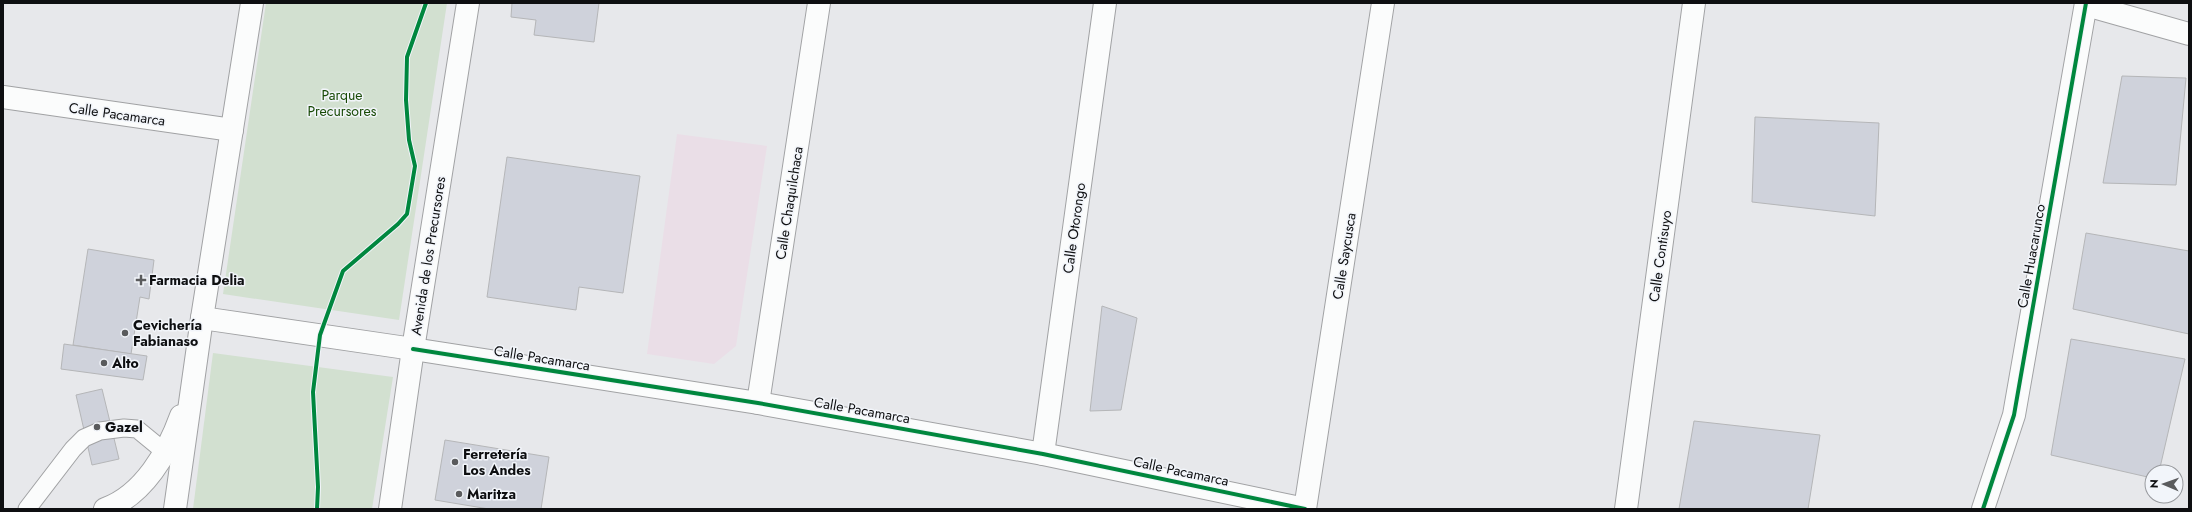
<svg xmlns="http://www.w3.org/2000/svg" width="2192" height="512" font-family="Jost,sans-serif">
	<style>
		.industrial { fill: #eadee7 }
		.green { fill: #d2e0d0 }
		.building { fill: #cfd2db; stroke: #b5b6b8 }
		.lines { fill: none; stroke-linecap: round; stroke-linejoin: round }
		.service-casing { stroke: #a1a2a4; stroke-width: 19 }
		.minor-casing { stroke: #a1a2a4; stroke-width: 24 }
		.secondary-casing { stroke: #a1a2a4; stroke-width: 24 }
		.service { stroke: #fbfcfc; stroke-width: 17 }
		.minor { stroke: #fbfcfc; stroke-width: 22 }
		.secondary { stroke: #fbfcfc; stroke-width: 22 }
		.cycleway-casing { stroke: #f2f5fa; stroke-width: 6 }
		.cycleway { stroke: #00873e; stroke-width: 4 }
		.poi-dot { fill: #5a5b5d; stroke: #f2f5fa; stroke-width: 1.5 }
		.labels { text-anchor: middle; stroke-width: 3; stroke-linejoin: round; paint-order: stroke }
		.park-label { font-size: 14px; fill: #184a06; stroke: #f2f5fa }
		.street-label { font-size: 14px; fill: #0e0f11; stroke: #f2f5fa }
		.poi-label { font-size: 14px; font-weight: bold; fill: #0e0f11; stroke: #f2f5fa; text-anchor: start }
	</style>
	<rect width="100%" height="100%" fill="#e7e8eb"/>
	<path class="industrial" d="M677,134L767,146L736,346L714,364L647,354Z"/>
	<g class="green">
		<path d="M266,3H447L399,320L223,294Z"/>
		<path d="M213,353L393,377L372,509H193Z"/>
	</g>
	<g class="building">
		<path d="M512,3H599L594,42L534,35L536,20L511,17Z"/>
		<path d="M2122,76L2186,78L2176,185L2103,183Z"/>
		<path d="M1755,117L1879,123L1875,216L1752,202Z"/>
		<path d="M507,157L640,176L623,293L579,287L576,310L487,297Z"/>
		<path d="M2086,233L2189,251V334L2073,309Z"/>
		<path d="M88,249L154,260L149,299L140,297L131,354L73,345Z"/>
		<path d="M1102,306L1137,318L1121,410L1090,411Z"/>
		<path d="M2071,339L2185,359L2159,472H2152V478L2051,455Z"/>
		<path d="M64,344L147,356L143,380L61,369Z"/>
		<path d="M102,389L119,459L92,465L76,395Z"/>
		<path d="M1694,421L1820,435L1808,509H1679Z"/>
		<path d="M445,440L549,457L541,509H489L435,500Z"/>
	</g>
	<g class="lines">
		<defs>
			<path id="service" d="M27,509L73,449L84,438L100,431L124,428L137,429L165,452"/>
			<g id="minor">
				<path d="M2086,5L2189,34"/>
				<path d="M3,97L232,130"/>
				<path d="M413,349L758,403L1043,454L1305,509"/>
				<path d="M758,403L819,3"/>
				<path d="M1043,454L1105,3"/>
				<path d="M1305,509L1383,3"/>
				<path d="M1626,509L1694,3"/>
				<path d="M1983,509L2014,415L2086,3"/>
			</g>
			<g id="secondary">
				<path d="M202,318L413,349"/>
				<path d="M105,509C144,495 168,452 181,416"/>
				<path d="M175,509L202,318L252,3"/>
				<path d="M390,509L413,349L468,3"/>
			</g>
		</defs>
		<use href="#service" class="service-casing"/>
		<use href="#minor" class="minor-casing"/>
		<use href="#secondary" class="secondary-casing"/>
		<use href="#service" class="service"/>
		<use href="#minor" class="minor"/>
		<use href="#secondary" class="secondary"/>
		<defs>
			<g id="cycleway">
				<path d="M413,349L758,403L1043,454L1305,509"/>
				<path d="M317,509L318,487L313,392L320,335L343,271L398,224L407,214L415,166L409,140L406,100L407,57L426,3"/>
				<path d="M1983,509L2014,415L2086,3"/>
			</g>
		</defs>
		<use href="#cycleway" class="cycleway-casing"/>
		<use href="#cycleway" class="cycleway"/>
	</g>
	<g class="poi-dot">
		<path d="M139 274h4v4h4v4h-4v4h-4v-4h-4v-4h4z"/>
		<circle cx="125" cy="333" r="4"/>
		<circle cx="104" cy="363" r="4"/>
		<circle cx="97" cy="427" r="4"/>
		<circle cx="455" cy="462" r="4"/>
		<circle cx="459" cy="494" r="4"/>
	</g>
	<g class="labels">
		<g class="park-label">
			<text x="342" y="100">Parque<tspan x="342" dy="16">Precursores</tspan></text>
		</g>
		<g class="street-label">
			<text transform="translate(117 114) rotate(8)" y="5">Calle Pacamarca</text>
			<text transform="translate(789 203) rotate(-81)" y="5">Calle Chaquilchaca</text>
			<text transform="translate(1074 228) rotate(-82)" y="5">Calle Otorongo</text>
			<text transform="translate(428 256) rotate(-81)" y="5">Avenida de los Precursores</text>
			<text transform="translate(1344 256) rotate(-81)" y="5">Calle Saycusca</text>
			<text transform="translate(1660 256) rotate(-82)" y="5">Calle Contisuyo</text>
			<text transform="translate(2031 256) rotate(-80)" y="5">Calle Huacarunco</text>
			<text transform="translate(542 358) rotate(9)" y="5">Calle Pacamarca</text>
			<text transform="translate(862 410) rotate(10)" y="5">Calle Pacamarca</text>
			<text transform="translate(1181 471) rotate(12)" y="5">Calle Pacamarca</text>
		</g>
		<g class="poi-label">
			<text x="149" y="285">Farmacia Delia</text>
			<text x="133" y="330">Cevichería<tspan x="133" dy="16">Fabianaso</tspan></text>
			<text x="112" y="368">Alto</text>
			<text x="105" y="432">Gazel</text>
			<text x="463" y="459">Ferretería<tspan x="463" dy="16">Los Andes</tspan></text>
			<text x="467" y="499">Maritza</text>
		</g>
	</g>
	<rect width="2192" height="512" fill="none" stroke="#0e0f11" stroke-width="8"/>
	<g transform="translate(2164 484) rotate(272)"><circle r="19" fill="#f2f5fa" stroke="#97999d"/>
	<path d="M0-3L7 15L0 10L-7 15Z" fill="#5a5b5d"/>
	<text y="-6" font-size="11" font-weight="bold" text-anchor="middle" fill="#0e0f11">N</text>
	</g>
</svg>
